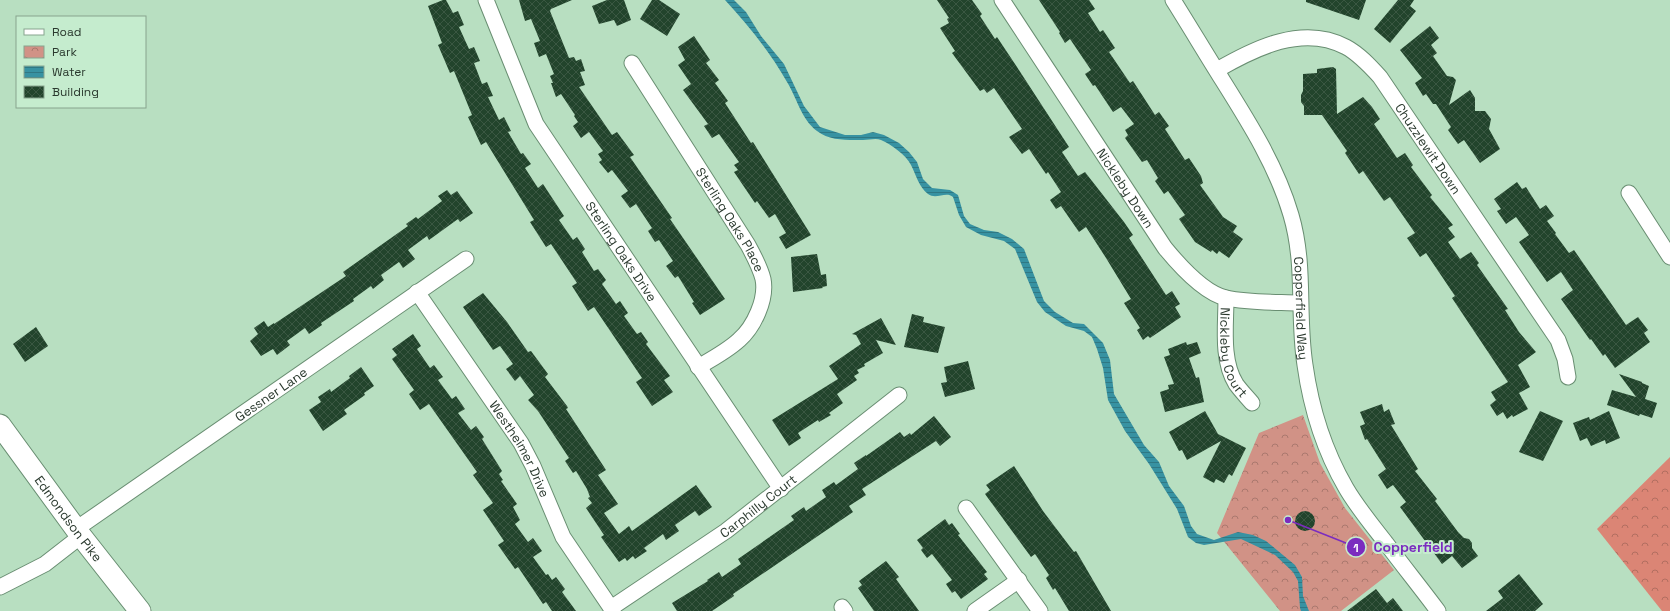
<svg xmlns="http://www.w3.org/2000/svg" width="1670" height="611" font-family="'Space Grotesk',sans-serif">
	<style>
		.forest { fill: url(#forest-crowns) }
		.park { fill: url(#park-crowns) }
		.water { fill: url(#water-rules) }
		.building { fill: url(#building-cross-hatch) }
		.lines { fill: none; stroke-linecap: round; stroke-linejoin: round }
		.street-casing { stroke: #698e72; stroke-width: 17 }
		.secondary-casing { stroke: #698e72; stroke-width: 23 }
		.street { stroke: #fff; stroke-width: 15 }
		.secondary { stroke: #fff; stroke-width: 21 }
		.labels { text-anchor: middle; stroke-width: 4; stroke-linejoin: round; paint-order: stroke }
		.street-label { font-size: 13px; fill: #2a392e; stroke: #c5ecce }
		.leader { fill: none; stroke: #7b2cbf; stroke-width: 1.5 }
		.callout-dot { fill: #7b2cbf; stroke: #c5ecce; stroke-width: 1.5 }
		.mark-label { font-size: 12px; text-anchor: middle; font-weight: bold; fill: #fff }
		.callout-label { font-size: 14px; text-anchor: middle; font-weight: bold; fill: #7b2cbf; stroke: #c5ecce; stroke-width: 4; stroke-linejoin: round; paint-order: stroke }
	</style>
	<defs>
		<pattern id="forest-crowns" width="20" height="18" patternUnits="userSpaceOnUse"><rect width="20" height="18" fill="#db8575"/><path d="M2 6a3 3 0 1 1 6 0M12 15a3 3 0 1 1 6 0" fill="none" stroke="#b26e60"/></pattern>
		<pattern id="park-crowns" width="20" height="18" patternUnits="userSpaceOnUse"><rect width="20" height="18" fill="#d19286"/><path d="M2 6a3 3 0 1 1 6 0M12 15a3 3 0 1 1 6 0" fill="none" stroke="#aa786e"/></pattern>
		<pattern id="water-rules" width="6" height="5" patternUnits="userSpaceOnUse"><rect width="6" height="5" fill="#3792a2"/><path d="M0 2.5h6" fill="none" stroke="#2f7884"/></pattern>
		<pattern id="building-cross-hatch" width="8" height="8" patternUnits="userSpaceOnUse"><rect width="8" height="8" fill="#22442c"/><path d="M0 0l8 8M0 8l8-8" fill="none" stroke="#3a5742"/></pattern>
	</defs>
	<rect width="100%" height="100%" fill="#b8dfc1"/>
	<path class="forest" d="M1670,457V611H1662L1597,529Z"/>
	<path class="park" d="M1303,415L1320,463L1345,508L1394,570L1341,611H1280L1217,533L1259,433Z"/>
	<path class="water" d="M725,0H734L746,12L761,36L784,64L804,106L820,127L845,135H861L873,132L884,135L899,143L909,152L917,162L923,179L932,188L950,190L958,195L964,216L970,224L984,230L998,232L1012,239L1024,249L1044,301L1055,312L1073,323L1084,324L1103,343L1110,360L1114,394L1144,445L1159,462L1169,486L1184,506L1191,526L1197,534L1214,540L1238,532L1253,535L1266,541L1295,565L1302,577L1303,596L1309,611H1301L1300,608L1298,581L1293,572L1275,555L1241,539L1204,545L1196,543L1188,537L1177,509L1149,464L1125,431L1108,400L1103,368L1097,349L1092,337L1084,331L1066,326L1045,312L1037,302L1015,249L1004,241L981,235L966,227L959,215L953,197C946,191 936,200 928,194C919,187 916,175 911,165C906,155 892,145 881,140C876,138 869,140 863,140C847,140 830,141 817,131C801,119 797,98 787,82C770,52 748,25 725,0Z"/>
	<g class="building">
		<path d="M443,0H446L453,13L458,11L464,25L459,27L469,49L474,47L480,61L474,63L482,84L487,82L493,96L488,97L499,120L504,117L511,131L508,132L521,154L523,153L531,164L525,168L538,188L543,184L564,216L559,220L573,240L577,237L585,249L582,252L594,271L598,269L606,280L602,284L616,304L620,301L628,313L624,316L637,334L641,332L648,342L646,344L670,376L664,380L673,392L652,406L636,382L642,378L594,307L588,311L572,286L577,283L551,244L546,247L530,222L534,220L486,142L481,145L468,117L472,115L454,71L450,73L438,45L442,43L428,6Z"/>
		<path d="M519,0H572L551,9L550,11L569,58L574,57L576,61L581,59L585,71L580,72L585,85L579,87L612,135L617,132L634,155L630,157L672,218L670,219L725,299L700,315L692,303L694,302L678,276L675,278L666,266L673,261L659,240L655,242L648,231L652,228L636,204L630,208L621,196L628,191L612,170L608,173L599,162L602,160L598,154L603,151L589,132L581,138L573,126L578,122L574,116L575,115L561,94L556,97L551,83H553L550,76L554,74L546,54L539,57L534,43L540,41L531,19L525,21Z"/>
		<path d="M607,0H624L631,20L617,26L614,20L599,24L592,6Z"/>
		<path d="M652,0H659L680,14L667,36L640,19Z"/>
		<path d="M937,0H972L982,14L980,16L995,39L997,37L1015,64L1069,147L1062,152L1078,176L1085,172L1124,222L1133,235L1129,238L1166,295L1172,291L1180,304L1175,307L1181,317L1150,338L1148,336L1143,340L1137,330L1140,328L1124,303L1131,299L1106,258L1086,227L1079,232L1061,206L1056,209L1050,200L1061,192L1048,172L1046,174L1029,149L1022,154L1009,137L1022,129L994,88L987,93L984,89L980,91L952,53L955,51L940,28L949,23L947,19L949,18Z"/>
		<path d="M1039,0H1089L1095,9L1088,13L1100,32L1103,30L1115,48L1109,52L1130,83L1133,81L1155,115L1159,112L1169,126L1165,129L1185,160L1189,158L1201,176L1203,183L1200,185L1223,217L1237,226L1233,232L1243,239L1229,258L1219,251L1217,254L1212,250L1211,252L1195,242L1179,219L1185,215L1168,191L1164,194L1155,181L1158,178L1147,160L1142,162L1125,138L1128,135L1125,130L1134,124L1121,107L1113,112L1095,85L1093,86L1085,74L1091,70L1070,39L1065,43L1059,33L1060,32Z"/>
		<path d="M1306,0H1366L1359,20L1306,2Z"/>
		<path d="M1398,0H1414L1410,6L1416,11L1390,43L1374,29Z"/>
		<path d="M1430,26L1439,38L1431,45L1437,53L1433,56L1447,76L1453,77L1456,80L1449,105L1470,90L1475,98V111H1485L1491,119L1489,129L1500,149L1480,163L1464,140L1458,144L1448,130L1451,127L1436,104H1433L1426,94L1423,96L1415,83L1422,78L1400,50Z"/>
		<path d="M694,36L710,60L706,63L719,80L715,83L728,101L725,103L751,143L753,142L811,235L786,249L779,237L786,233L775,214L769,218L757,201L755,203L734,172L738,170L734,165L739,162L719,134L712,138L704,126L708,124L683,90L691,84L678,65L685,60L678,47Z"/>
		<path d="M1333,67L1336,69L1337,114L1363,97L1372,107L1380,119L1374,124L1397,158L1405,153L1413,165L1411,167L1432,195L1430,197L1453,225L1448,228L1455,237L1448,242L1460,259L1471,252L1479,263L1477,265L1508,309L1505,310L1519,332L1536,352L1518,365L1530,387L1519,393L1528,409L1513,417L1512,415L1507,419L1503,412L1497,416L1490,405L1496,400L1491,392L1508,382L1452,298L1455,296L1426,253L1420,257L1407,238L1415,233L1390,197L1384,201L1363,171L1359,174L1345,153L1347,151L1322,115H1304V106L1301,102V95L1303,91V74L1317,73V69Z"/>
		<path d="M1517,182L1522,189L1526,187L1540,209L1546,205L1554,216L1547,221L1556,233L1555,234L1569,253L1574,250L1626,325L1638,317L1648,330L1644,333L1650,342L1615,368L1605,354L1603,356L1591,339L1590,340L1561,299L1573,290L1561,272L1547,282L1519,242L1529,235L1516,217L1506,224L1497,211L1501,209L1494,199Z"/>
		<path d="M447,190L451,195L457,191L473,213L460,222L458,219L429,240L427,236L408,250L415,259L403,268L399,262L381,275L384,280L373,289L371,286L353,299L354,301L321,323L322,325L309,334L305,328L287,341L290,345L277,355L273,349L261,356L250,341L258,334L254,328L264,321L268,327L274,323V324L346,276L343,272L408,226L406,224L416,217L418,219L442,201L438,196Z"/>
		<path d="M817,254L821,275L826,274L827,286L822,287L823,288L793,292L791,257Z"/>
		<path d="M483,293L507,322L528,352L531,351L548,374L545,377L567,406L568,408L566,409L606,470L598,475L618,504L604,513L619,534L629,526L632,531L696,485L712,507L699,516L695,511L675,525L679,531L666,540L663,534L644,548L647,551L635,559L633,556L627,561L625,558L619,562L601,537L604,535L586,508L592,503L588,498L590,497L587,489L576,471L573,473L565,461L569,458L538,411L528,400L534,395L520,376L515,381L506,369L513,364L500,346L493,350L463,307Z"/>
		<path d="M912,314L924,317L923,322L945,327L938,353L904,347Z"/>
		<path d="M881,318L896,345L876,340L883,353L864,364L865,366L857,370L859,373L854,376L857,380L837,394L843,403L829,413L831,415L819,422L818,420L798,433L801,438L789,446L772,420L838,379L829,366L861,344L856,335L852,334Z"/>
		<path d="M36,327L48,346L25,362L13,344Z"/>
		<path d="M413,334L421,346L417,349L430,368L434,365L443,377L438,380L452,399L456,396L465,409L458,413L471,430L476,426L484,437L482,439L502,471L499,474L503,480L501,481L517,504L513,507L520,520L515,524L528,542L533,538L542,551L533,557L546,575L548,574L552,580L556,577L565,589L562,592L576,611H552L546,602L543,604L518,567L515,569L498,545L504,541L483,510L493,503L473,475L477,472L429,404L420,410L409,394L414,390L392,359L397,355L392,349Z"/>
		<path d="M1186,342L1187,345L1197,342L1201,353L1189,358L1196,378L1199,377L1204,402L1165,412L1160,392L1169,389L1168,385L1174,384L1164,357L1170,355L1168,349Z"/>
		<path d="M968,361L975,389L945,397L941,383L947,382L944,367Z"/>
		<path d="M361,367L374,386L364,393L365,395L344,410L347,414L323,431L309,410L321,402L318,397L330,389L331,392L350,378L349,376Z"/>
		<path d="M1619,374L1642,382V383L1649,386L1645,399L1657,403L1652,418L1640,414L1639,416L1607,405L1612,390L1636,397Z"/>
		<path d="M1382,404L1384,412L1389,409L1395,424L1391,425L1418,469L1415,471L1437,499L1435,501L1458,532L1464,538L1469,539L1472,543V548L1478,556L1462,568L1452,556L1442,564L1400,507L1406,502L1393,485L1387,489L1378,475L1386,469L1367,439L1365,440L1360,426L1365,424L1360,412Z"/>
		<path d="M1205,411L1218,434L1246,448L1232,476L1229,474L1224,483L1216,479L1214,483L1203,477L1221,441L1187,460L1182,450L1179,451L1169,432Z"/>
		<path d="M1540,411L1563,421L1543,461L1519,452Z"/>
		<path d="M1609,411L1620,438L1606,444L1605,440L1591,446L1587,438L1580,441L1573,423L1589,417L1590,420Z"/>
		<path d="M934,416L951,437L940,446L936,441L862,489L866,495L849,506L853,512L733,594L734,596L712,611H677L672,603L708,581L707,580L719,572L722,577L741,564L738,559L794,520L791,516L804,507L806,511L826,497L822,490L834,482L836,485L858,469L854,463L866,455V456L900,432L904,437L910,433L911,435Z"/>
		<path d="M1014,466L1043,511L1074,552L1076,551L1111,611H1069L1055,588L1053,590L1046,578L1049,575L1035,554L1031,557L985,494L990,490L986,485Z"/>
		<circle cx="1305" cy="521" r="10"/>
		<path d="M945,519L949,525L952,523L960,534L958,535L987,572L984,574L988,579L961,599L955,591L952,593L946,584L952,580L932,554L927,558L921,550L923,548L917,540Z"/>
		<path d="M886,561L899,577L896,579L919,611H874L858,588L862,585L859,581Z"/>
		<path d="M1519,574L1543,604L1535,611H1486L1503,598L1498,591Z"/>
		<path d="M1376,589L1387,603L1393,598L1403,611H1347Z"/>
	</g>
	<g class="lines">
		<defs>
			<g id="street">
				<path id="s1" d="M486,0L536,124L781,489"/>
				<path id="s2" d="M1002,0L1165,248C1179,265 1204,293 1226,298C1250,303 1276,302 1300,303"/>
				<path id="s3" d="M1173,0C1190,27 1206,54 1223,81C1250,124 1277,167 1291,215C1306,266 1297,314 1305,365C1311,408 1324,450 1346,488C1357,507 1372,525 1386,543C1403,566 1421,588 1438,611"/>
				<path id="s4" d="M632,63L748,245C754,256 760,267 763,279C767,299 754,327 739,340C727,351 712,359 698,367"/>
				<path id="s5" d="M1217,70C1255,48 1303,24 1346,47C1359,54 1370,66 1380,77L1558,340L1565,359L1568,377"/>
				<path d="M1629,193L1670,257"/>
				<path id="s6" d="M417,292L521,443L533,466L563,537L613,611"/>
				<path id="s7" d="M1226,298C1226,325 1221,360 1236,384C1241,391 1247,397 1252,403"/>
				<path d="M966,508L1040,611"/>
				<path id="s8" d="M76,529L466,259"/>
				<path d="M0,587L45,564L81,536"/>
				<path d="M842,607L845,611"/>
				<path id="s9" d="M611,608L726,531L899,395"/>
				<path d="M975,611L1019,580"/>
			</g>
			<g id="secondary">
				<path id="s10" d="M0,425L81,536L140,611"/>
			</g>
		</defs>
		<use href="#street" class="street-casing"/>
		<use href="#secondary" class="secondary-casing"/>
		<use href="#street" class="street"/>
		<use href="#secondary" class="secondary"/>
	</g>
	<g class="labels">
		<g class="street-label">
			<text dy="5" stroke="none"><textPath href="#s5" startOffset="269">Chuzzlewit Down</textPath></text>
			<text dy="5" stroke="none"><textPath href="#s2" startOffset="225">Nickleby Down</textPath></text>
			<text dy="5" stroke="none"><textPath href="#s4" startOffset="185">Sterling Oaks Place</textPath></text>
			<text dy="5" stroke="none"><textPath href="#s1" startOffset="287">Sterling Oaks Drive</textPath></text>
			<text dy="5" stroke="none"><textPath href="#s3" startOffset="340">Copperfield Way</textPath></text>
			<text dy="5" stroke="none"><textPath href="#s7" startOffset="56">Nickleby Court</textPath></text>
			<text dy="5" stroke="none"><textPath href="#s8" startOffset="237">Gessner Lane</textPath></text>
			<text dy="5" stroke="none"><textPath href="#s6" startOffset="188">Westheimer Drive</textPath></text>
			<text dy="5" stroke="none"><textPath href="#s9" startOffset="179">Carphilly Court</textPath></text>
			<text dy="5" stroke="none"><textPath href="#s10" startOffset="116">Edmondson Pike</textPath></text>
		</g>
	</g>
	<path class="leader" d="M1288 520L1356 547"/>
	<g class="callout-dot">
		<circle cx="1288" cy="520" r="4"/>
		<circle cx="1356" cy="547" r="10"/>
	</g>
	<g class="mark-label">
		<text x="1356" y="552">1</text>
	</g>
	<g class="callout-label">
		<text x="1413" y="552">Copperfield</text>
	</g>
	<rect x="16" y="16" width="130" height="92" fill="#c5ecce" stroke="#87a48e"/>
	<rect x="24" y="29" width="20" height="6" fill="#ffffff" stroke="#87a48e"/>
	<text x="52" y="36" font-size="12" fill="#2a392e">Road</text>
	<rect x="24" y="46" width="20" height="12" fill="url(#park-crowns)" stroke="#87a48e"/>
	<text x="52" y="56" font-size="12" fill="#2a392e">Park</text>
	<rect x="24" y="66" width="20" height="12" fill="url(#water-rules)" stroke="#87a48e"/>
	<text x="52" y="76" font-size="12" fill="#2a392e">Water</text>
	<rect x="24" y="86" width="20" height="12" fill="url(#building-cross-hatch)" stroke="#87a48e"/>
	<text x="52" y="96" font-size="12" fill="#2a392e">Building</text>
</svg>
